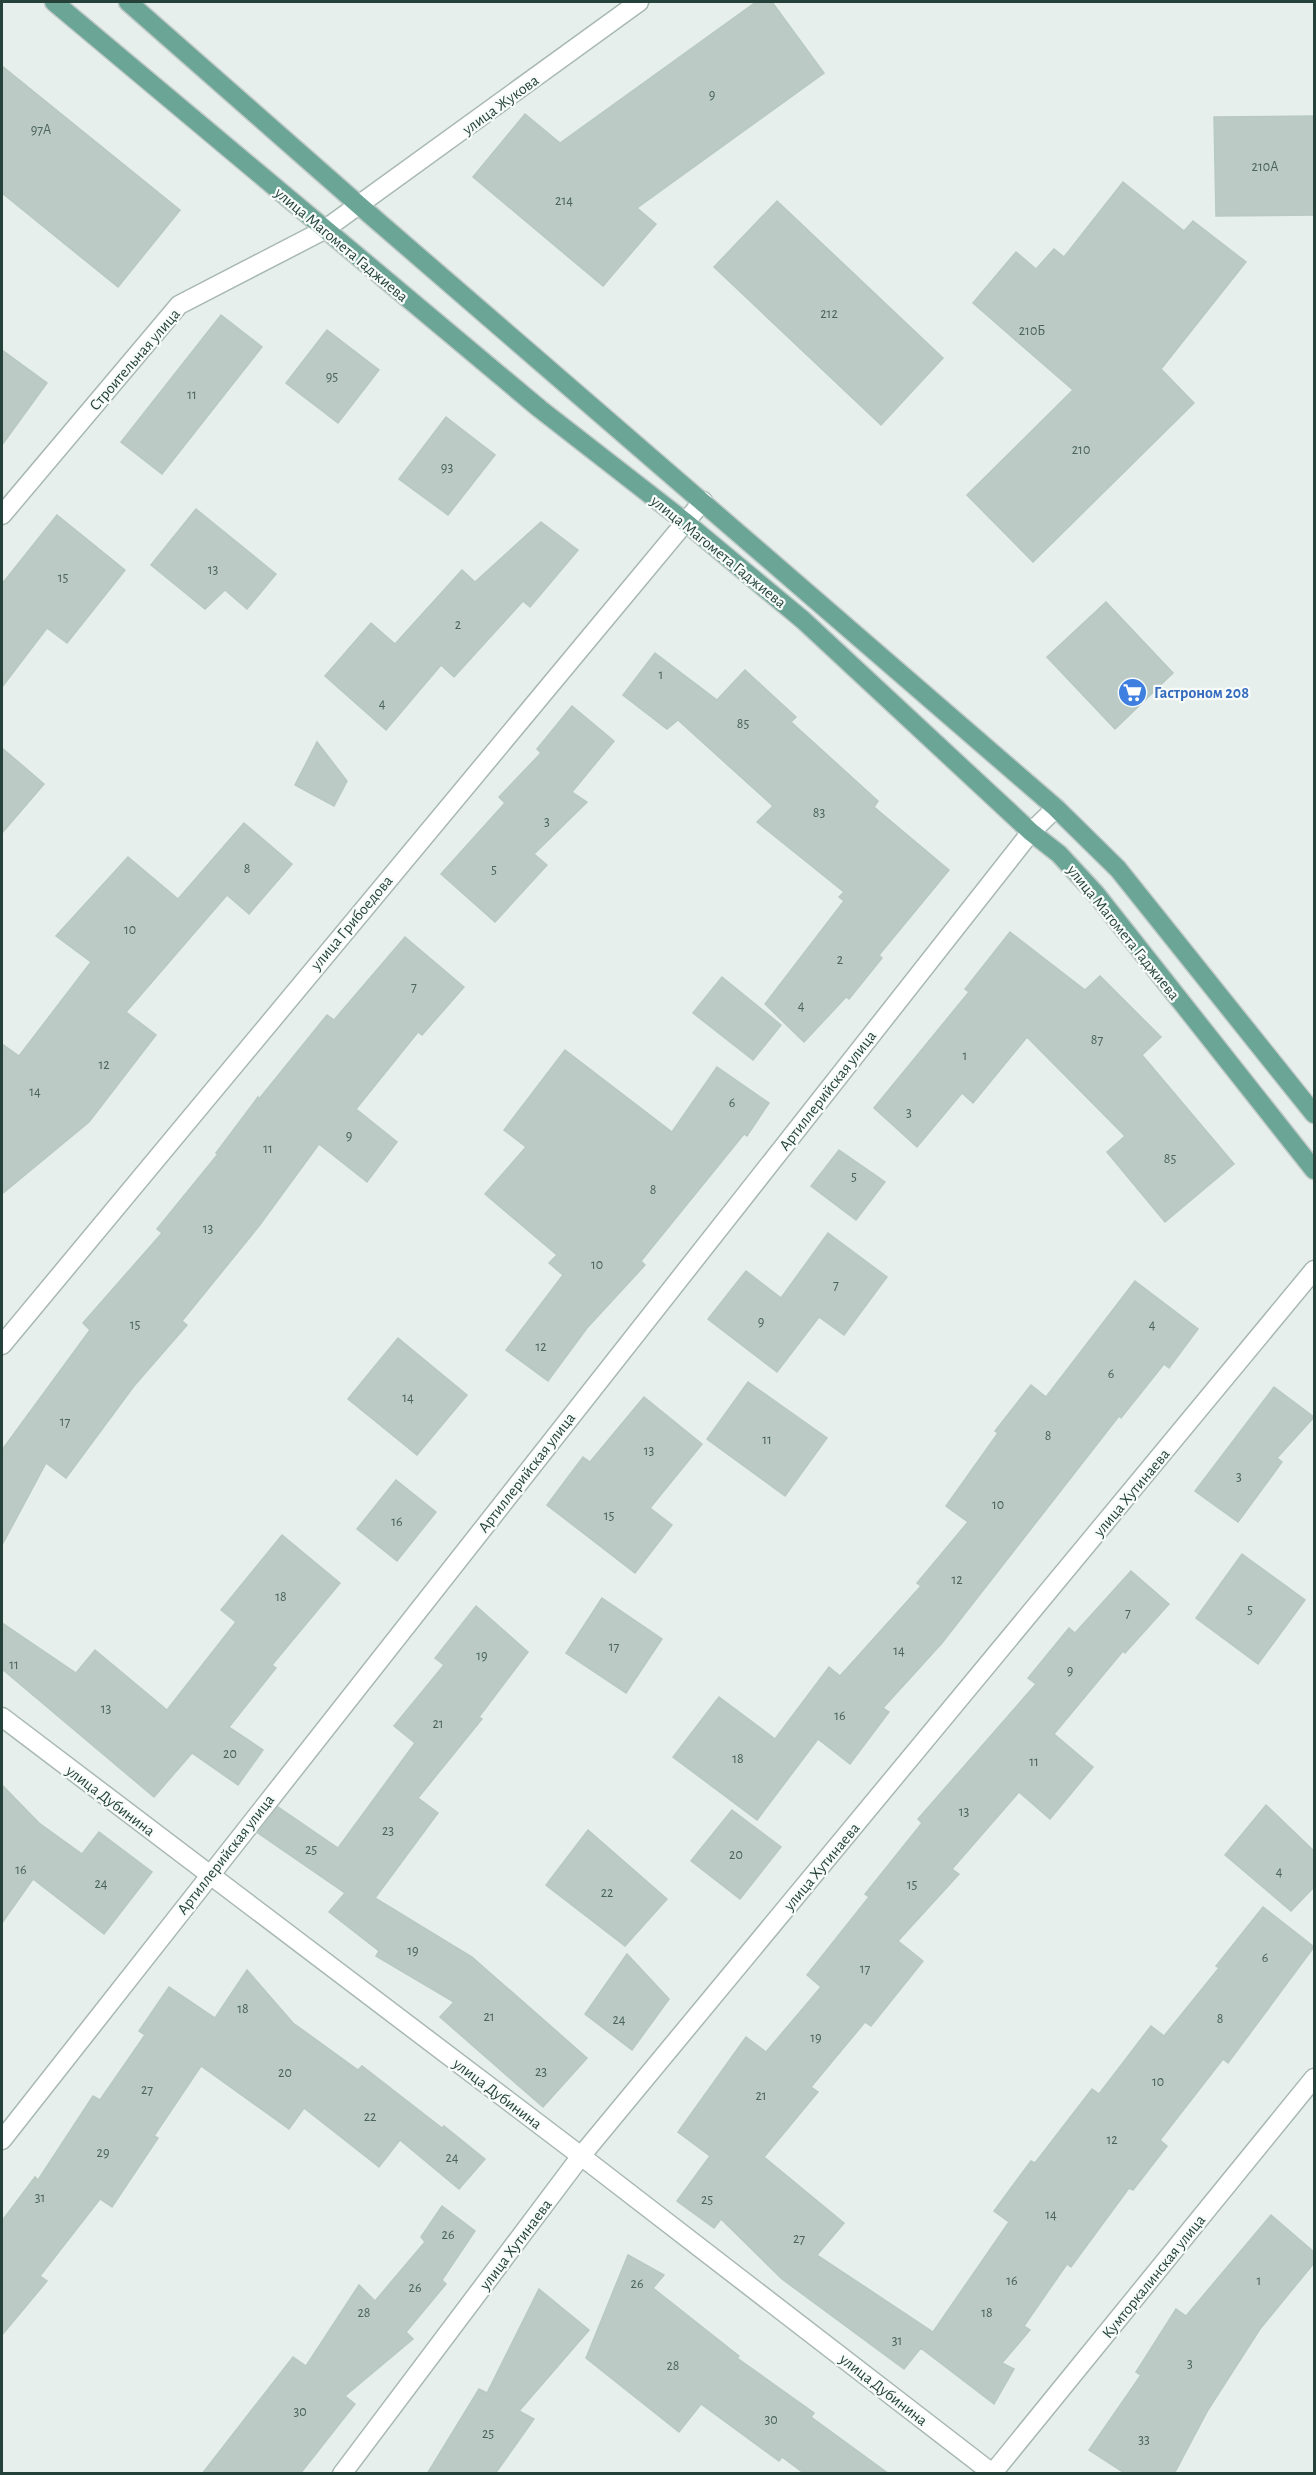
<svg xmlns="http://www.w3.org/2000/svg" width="1316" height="2475" font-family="'Alegreya Sans',sans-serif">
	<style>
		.building { fill: #bbcac4; stroke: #b8c9c2; stroke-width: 1.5 }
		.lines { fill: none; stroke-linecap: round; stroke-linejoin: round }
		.minor-casing { stroke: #a8b8b2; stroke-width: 21 }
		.major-casing { stroke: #c2cac8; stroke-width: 21 }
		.minor { stroke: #fff; stroke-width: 18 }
		.major { stroke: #6aa596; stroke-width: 18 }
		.labels { text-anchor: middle; stroke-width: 4.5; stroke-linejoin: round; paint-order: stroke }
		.number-label { font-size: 14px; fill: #4a645c }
		.street-label { font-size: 16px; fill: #24423a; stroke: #f7fbf9 }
		.shop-label { font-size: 16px; font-weight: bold; fill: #366cbe; stroke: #f7fbf9; text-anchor: start }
	</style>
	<rect width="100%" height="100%" fill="#e6efeb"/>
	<g class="building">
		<path d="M756,2H772L824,73L637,208L656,224L603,286L473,177L525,114L560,143Z"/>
		<path d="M2,66L180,210L118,287L2,193Z"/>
		<path d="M1314,116V215L1216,216L1214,117Z"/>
		<path d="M1123,182L1184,231L1193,221L1246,262L1161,369L1194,403L1033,562L967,495L1073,390L973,303L1016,252L1036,269L1054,249L1064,257Z"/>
		<path d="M777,201L943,358L881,425L714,267Z"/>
		<path d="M221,315L262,347L162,474L121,442Z"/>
		<path d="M327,330L379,370L338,423L286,383Z"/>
		<path d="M2,350L47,383L2,445Z"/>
		<path d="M446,417L495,455L448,515L399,479Z"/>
		<path d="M196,509L276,574L247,609L225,590L205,609L151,565Z"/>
		<path d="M57,515L125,570L67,643L47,628L2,687V584Z"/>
		<path d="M541,522L578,550L530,607L523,601L454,677L441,665L386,730L325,676L371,623L395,644L462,570L475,582Z"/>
		<path d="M1106,602L1173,673L1115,729L1047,657Z"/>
		<path d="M655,653L717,700L745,670L796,717L791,722L878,801L874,807L949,870L879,955L882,958L849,999L846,997L804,1042L765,1004L844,901L839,897L844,892L757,822L773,806L678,720L667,729L623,695Z"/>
		<path d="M572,706L614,741L572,792L587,802L534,854L547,865L495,922L441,874L505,803L499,797L541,753L537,749Z"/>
		<path d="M317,742L347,781L334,806L295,785Z"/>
		<path d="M2,748L44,784L2,833Z"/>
		<path d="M244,823L292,864L249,914L227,895L126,1012L156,1035L89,1122L2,1194V1044L19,1056L91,962L56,936L128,857L178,899Z"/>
		<path d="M1010,932L1085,990L1100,976L1161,1037L1142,1055L1234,1164L1165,1222L1107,1152L1125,1136L1027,1037L973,1103L962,1093L917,1147L874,1108L969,992L965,989Z"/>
		<path d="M405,937L464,987L422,1035L418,1032L356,1109L397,1142L367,1182L319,1144L259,1226L182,1321L187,1325L134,1386L66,1478L46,1463L2,1545V1450L90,1330L83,1323L162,1233L157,1229L218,1154L216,1153L258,1097L259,1099L327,1015L334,1020Z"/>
		<path d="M722,977L781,1025L753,1060L693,1013Z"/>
		<path d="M565,1050L672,1132L717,1067L769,1103L747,1136L744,1134L641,1261L645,1265L587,1328L548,1381L506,1350L563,1275L549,1263L557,1255L485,1194L526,1147L504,1130Z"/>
		<path d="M839,1150L885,1182L856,1220L811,1186Z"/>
		<path d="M828,1233L887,1277L844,1335L819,1317L777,1372L708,1319L746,1271L781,1298Z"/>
		<path d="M1135,1281L1198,1329L1169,1368L1164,1364L1121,1418L1119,1416L942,1643L883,1708L889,1712L850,1764L818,1739L757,1820L673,1757L719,1697L775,1739L829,1667L840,1676L921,1586L917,1583L968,1522L946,1506L998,1433L995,1431L1031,1385L1046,1397Z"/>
		<path d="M398,1338L467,1395L417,1455L348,1399Z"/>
		<path d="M748,1382L827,1438L785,1496L707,1439Z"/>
		<path d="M1274,1387L1314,1417L1277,1458L1282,1462L1238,1522L1195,1491Z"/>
		<path d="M644,1397L702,1444L650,1508L672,1525L635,1573L547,1505L583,1457L590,1462Z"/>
		<path d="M396,1480L436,1512L397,1561L357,1529Z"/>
		<path d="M282,1535L340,1583L272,1665L276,1668L229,1727L263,1750L238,1785L192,1753L154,1797L2,1669V1623L76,1673L95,1650L167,1710L236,1622L221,1610Z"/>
		<path d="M1242,1554L1305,1600L1258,1664L1196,1618Z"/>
		<path d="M1131,1571L1169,1604L1125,1653L1123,1651L1054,1734L1093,1767L1050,1819L1019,1792L952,1869L959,1874L898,1941L923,1961L871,2026L865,2022L811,2087L818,2092L764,2157L844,2223L817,2255L933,2332L1009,2222L994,2211L1031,2161L1035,2163L1092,2089L1099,2094L1151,2026L1164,2036L1219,1968L1216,1966L1263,1907L1314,1947L1228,2063L1223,2059L1160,2140L1167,2146L1133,2190L1129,2188L1071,2267L1067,2264L1024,2326L1030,2330L1002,2363L1014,2369L994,2404L921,2348L924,2344L904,2369L782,2279L721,2219L714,2228L677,2201L710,2156L678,2132L746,2037L766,2052L821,1987L807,1975L869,1897L865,1894L922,1823L918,1819L1036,1684L1028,1678L1069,1628L1075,1633Z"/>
		<path d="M602,1598L662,1639L626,1693L566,1653Z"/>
		<path d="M476,1606L528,1652L479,1717L482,1719L418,1798L438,1813L375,1898L472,1957L587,2058L543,2107L440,2017L454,2002L376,1956L379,1951L329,1912L345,1893L258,1833L278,1807L338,1848L415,1743L394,1726L444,1665L435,1658Z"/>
		<path d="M2,1785L39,1823L82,1854L99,1832L152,1872L104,1934L33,1879L2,1923Z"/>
		<path d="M1266,1805L1314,1851V1887L1291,1911L1225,1855Z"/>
		<path d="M732,1810L781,1847L740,1899L691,1861Z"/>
		<path d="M588,1830L667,1899L625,1946L546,1885Z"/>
		<path d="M627,1954L669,1999L632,2050L585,2014Z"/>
		<path d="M247,1970L293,2023L358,2070L362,2066L442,2128L444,2126L485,2159L459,2189L400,2140L379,2167L304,2108L289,2129L201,2066L154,2136L158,2138L112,2207L100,2199L40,2276L47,2281L2,2335V2221L35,2177L38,2180L93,2096L100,2100L145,2035L139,2031L169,1987L215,2018Z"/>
		<path d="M442,2206L475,2231L442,2280L446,2284L406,2332L413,2339L345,2396L355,2404L300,2474H202L293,2357L306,2366L359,2285L375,2301L425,2242L421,2237Z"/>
		<path d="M1271,2215L1314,2252V2263L1260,2329L1208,2410L1174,2474H1126L1089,2450L1141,2375L1136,2372L1176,2309L1186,2316Z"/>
		<path d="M628,2255L664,2275L653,2288L739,2356L737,2358L814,2413L811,2417L889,2474H805L782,2457L779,2461L701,2404L679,2432L586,2358Z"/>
		<path d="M539,2289L589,2330L519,2411L534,2419L495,2474H427L479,2389L487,2393Z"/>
	</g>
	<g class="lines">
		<defs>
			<g id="minor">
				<path d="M2,515L179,305L324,230L639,2"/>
				<path d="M2,1345L703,501"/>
				<path d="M2,1717L581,2156L992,2473"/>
				<path d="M2,2140L1031,832L1056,808"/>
				<path d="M342,2474L581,2156L1314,1270"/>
				<path d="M992,2474L1314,2078"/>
			</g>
			<g id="major">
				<path d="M54,2L540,409L684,521L803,620L1031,832L1059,854L1096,894L1314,1170"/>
				<path d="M128,2L360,206L1056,808L1118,869L1314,1114"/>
			</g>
		</defs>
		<use href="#minor" class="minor-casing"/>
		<use href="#major" class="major-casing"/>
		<use href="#minor" class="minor"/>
		<use href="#major" class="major"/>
	</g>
	<defs>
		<symbol id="supermarket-disc" viewBox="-11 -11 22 22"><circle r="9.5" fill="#3f7fe0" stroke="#f7fbf9"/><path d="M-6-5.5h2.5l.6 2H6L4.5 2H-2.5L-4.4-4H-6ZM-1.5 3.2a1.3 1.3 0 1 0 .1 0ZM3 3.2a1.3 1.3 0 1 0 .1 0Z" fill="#fff"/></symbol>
	</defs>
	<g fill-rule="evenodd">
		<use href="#supermarket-disc" x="1116" y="676" width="33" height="33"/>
	</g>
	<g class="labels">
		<g class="number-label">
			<text x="712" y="99">9</text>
			<text x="41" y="134">97А</text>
			<text x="1265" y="171">210А</text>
			<text x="564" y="205">214</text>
			<text x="829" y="318">212</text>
			<text x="1032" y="335">210Б</text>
			<text x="332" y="381">95</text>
			<text x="192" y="399">11</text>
			<text x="1081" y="454">210</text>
			<text x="447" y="472">93</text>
			<text x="213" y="574">13</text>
			<text x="63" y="582">15</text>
			<text x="458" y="629">2</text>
			<text x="661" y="679">1</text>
			<text x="382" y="708">4</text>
			<text x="743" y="728">85</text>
			<text x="819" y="817">83</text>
			<text x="547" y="826">3</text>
			<text x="247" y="873">8</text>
			<text x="494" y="874">5</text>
			<text x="130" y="934">10</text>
			<text x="840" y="964">2</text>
			<text x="414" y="991">7</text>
			<text x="801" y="1010">4</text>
			<text x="1097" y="1044">87</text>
			<text x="965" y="1060">1</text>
			<text x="104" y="1069">12</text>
			<text x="35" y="1096">14</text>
			<text x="732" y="1107">6</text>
			<text x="909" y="1117">3</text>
			<text x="349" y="1140">9</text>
			<text x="268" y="1153">11</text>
			<text x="1170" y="1163">85</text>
			<text x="854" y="1181">5</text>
			<text x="653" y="1194">8</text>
			<text x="208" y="1233">13</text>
			<text x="597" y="1269">10</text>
			<text x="836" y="1289">7</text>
			<text x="761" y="1326">9</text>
			<text x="135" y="1329">15</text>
			<text x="1152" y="1329">4</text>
			<text x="541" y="1351">12</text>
			<text x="1111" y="1378">6</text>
			<text x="408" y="1402">14</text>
			<text x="65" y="1426">17</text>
			<text x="1048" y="1440">8</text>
			<text x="767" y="1444">11</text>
			<text x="649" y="1455">13</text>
			<text x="1239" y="1481">3</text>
			<text x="998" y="1509">10</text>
			<text x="609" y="1520">15</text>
			<text x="397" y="1526">16</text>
			<text x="957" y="1584">12</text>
			<text x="281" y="1601">18</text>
			<text x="1250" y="1614">5</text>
			<text x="1128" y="1617">7</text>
			<text x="614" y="1651">17</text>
			<text x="899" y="1655">14</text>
			<text x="482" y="1660">19</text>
			<text x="14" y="1669">11</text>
			<text x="1070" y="1675">9</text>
			<text x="106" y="1713">13</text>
			<text x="840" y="1720">16</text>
			<text x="438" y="1728">21</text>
			<text x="230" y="1758">20</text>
			<text x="738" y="1763">18</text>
			<text x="1034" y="1766">11</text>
			<text x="964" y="1816">13</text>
			<text x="388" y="1835">23</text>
			<text x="311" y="1854">25</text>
			<text x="736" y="1859">20</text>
			<text x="21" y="1874">16</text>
			<text x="1279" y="1876">4</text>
			<text x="101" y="1888">24</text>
			<text x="912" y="1889">15</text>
			<text x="607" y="1897">22</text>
			<text x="413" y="1955">19</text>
			<text x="1265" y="1962">6</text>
			<text x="865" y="1973">17</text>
			<text x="243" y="2013">18</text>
			<text x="489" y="2021">21</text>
			<text x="1220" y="2023">8</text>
			<text x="619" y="2024">24</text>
			<text x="816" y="2042">19</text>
			<text x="541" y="2076">23</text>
			<text x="285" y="2077">20</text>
			<text x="1158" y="2086">10</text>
			<text x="147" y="2094">27</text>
			<text x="761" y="2100">21</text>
			<text x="370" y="2121">22</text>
			<text x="1112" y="2144">12</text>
			<text x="103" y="2157">29</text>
			<text x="452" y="2162">24</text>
			<text x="40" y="2202">31</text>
			<text x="707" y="2204">25</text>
			<text x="1051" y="2219">14</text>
			<text x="448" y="2239">26</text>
			<text x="799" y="2243">27</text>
			<text x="1012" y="2285">16</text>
			<text x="1259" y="2285">1</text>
			<text x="637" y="2288">26</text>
			<text x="415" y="2292">26</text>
			<text x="364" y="2317">28</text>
			<text x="987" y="2317">18</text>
			<text x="897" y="2345">31</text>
			<text x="1190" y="2368">3</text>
			<text x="673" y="2370">28</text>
			<text x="300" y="2416">30</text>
			<text x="771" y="2424">30</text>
			<text x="488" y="2438">25</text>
			<text x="1144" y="2444">33</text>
		</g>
		<g class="street-label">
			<text transform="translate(500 104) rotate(-36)" y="6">улица Жукова</text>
			<text transform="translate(342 244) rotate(40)" y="6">улица Магомета Гаджиева</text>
			<text transform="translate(134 359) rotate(-49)" y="6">Строительная улица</text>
			<text transform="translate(719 551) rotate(39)" y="6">улица Магомета Гаджиева</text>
			<text transform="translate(351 922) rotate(-50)" y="6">улица Грибоедова</text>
			<text transform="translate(1124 932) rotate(51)" y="6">улица Магомета Гаджиева</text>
			<text transform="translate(827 1090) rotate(-52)" y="6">Артиллерийская улица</text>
			<text transform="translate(526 1472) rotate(-52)" y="6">Артиллерийская улица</text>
			<text transform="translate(1131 1492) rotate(-50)" y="6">улица Хутинаева</text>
			<text transform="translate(111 1800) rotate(37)" y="6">улица Дубинина</text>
			<text transform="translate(225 1854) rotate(-52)" y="6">Артиллерийская улица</text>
			<text transform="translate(821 1866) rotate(-50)" y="6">улица Хутинаева</text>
			<text transform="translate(498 2093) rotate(37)" y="6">улица Дубинина</text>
			<text transform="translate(515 2244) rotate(-53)" y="6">улица Хутинаева</text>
			<text transform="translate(1153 2276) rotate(-51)" y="6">Кумторкалинская улица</text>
			<text transform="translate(884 2389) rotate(38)" y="6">улица Дубинина</text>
		</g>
		<g class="shop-label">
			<text x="1154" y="698">Гастроном 208</text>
		</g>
	</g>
	<rect width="1316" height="2475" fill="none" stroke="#24423a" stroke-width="6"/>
</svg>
